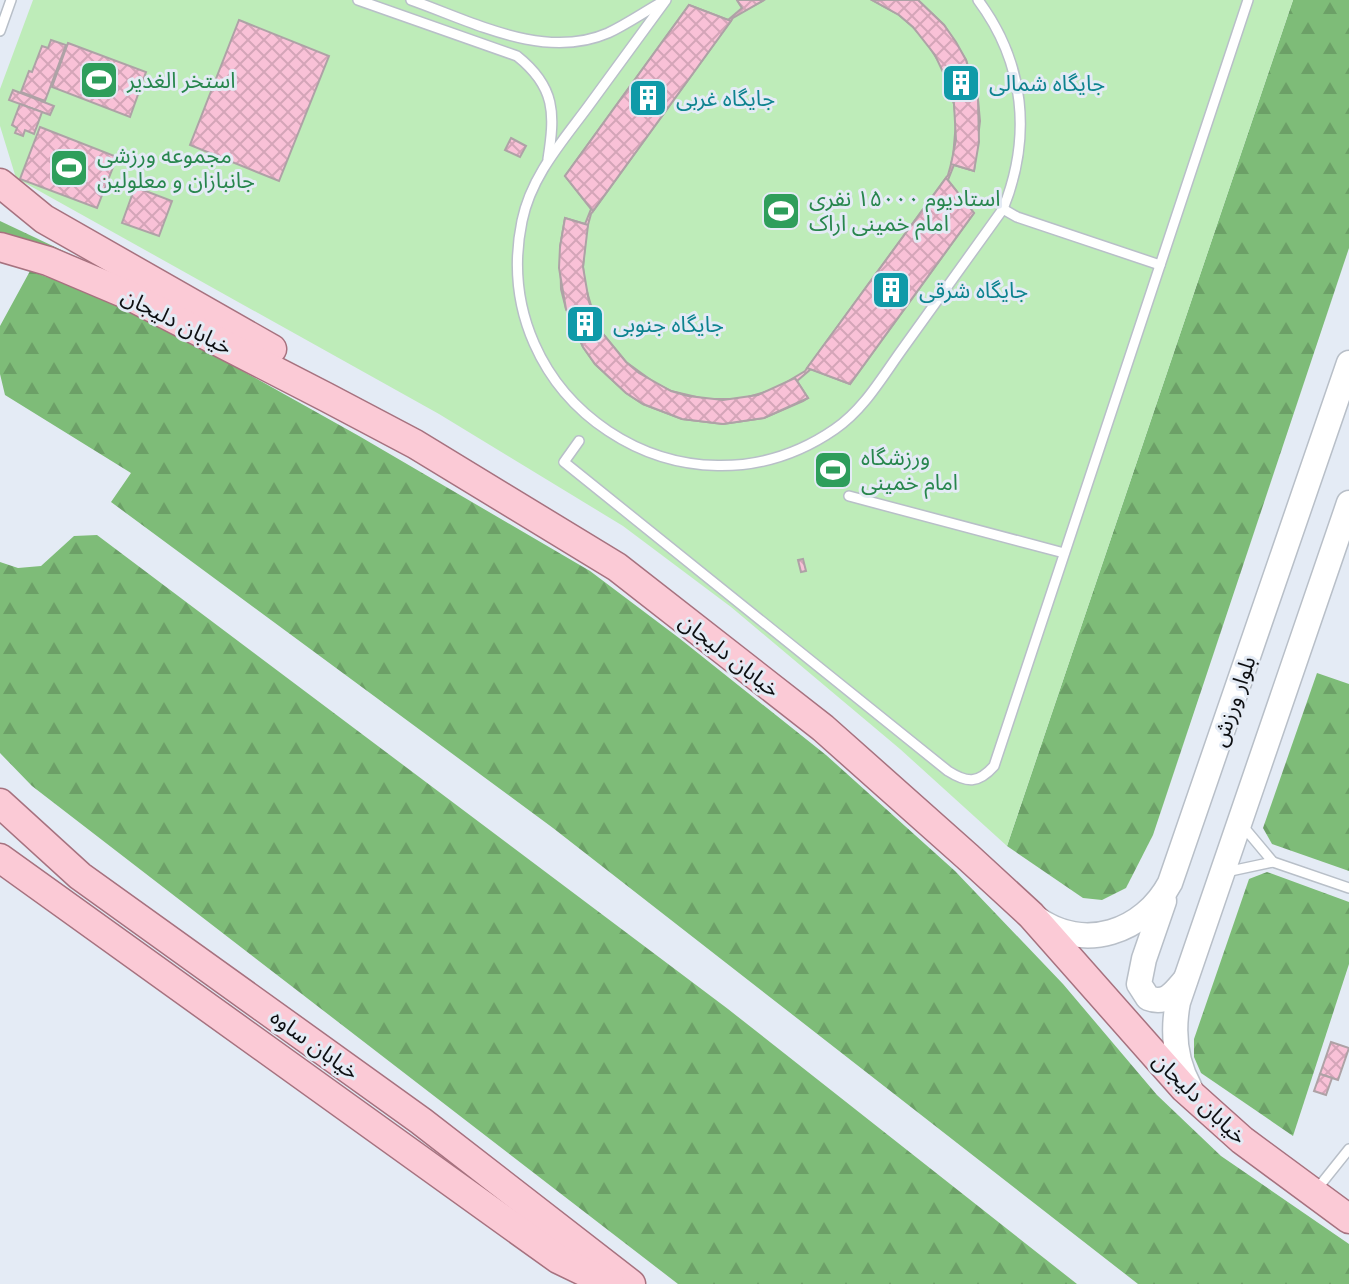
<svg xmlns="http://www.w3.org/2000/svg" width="1349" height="1284" font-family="'Roboto Serif','Noto Sans Arabic',serif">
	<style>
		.forest { fill: url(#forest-firs) }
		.pitch { fill: #beecb9 }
		.building { fill: url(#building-cross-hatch); stroke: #aea2a6; stroke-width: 2 }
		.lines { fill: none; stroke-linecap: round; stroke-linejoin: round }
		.service-casing { stroke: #b8bfc8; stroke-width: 12 }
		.secondary-casing { stroke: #b8bfc8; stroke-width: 27 }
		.primary-casing { stroke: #a6727f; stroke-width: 31 }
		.service { stroke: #fff; stroke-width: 9 }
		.secondary { stroke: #fff; stroke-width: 24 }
		.primary { stroke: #fbcad6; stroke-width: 28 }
		.labels { text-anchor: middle; stroke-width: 6; stroke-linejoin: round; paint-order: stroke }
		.leisure-label { font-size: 22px; fill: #27864d; stroke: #e4ebf5; text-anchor: start }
		.culture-label { font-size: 22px; fill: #0d838f; stroke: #e4ebf5; text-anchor: start }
		.street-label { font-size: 22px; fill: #0d0f12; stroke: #e4ebf5 }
	</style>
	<defs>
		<pattern id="forest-firs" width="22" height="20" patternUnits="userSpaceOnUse" patternTransform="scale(2)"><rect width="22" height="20" fill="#7ebc78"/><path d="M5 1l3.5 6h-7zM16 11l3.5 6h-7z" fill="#6ca067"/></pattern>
		<pattern id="building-cross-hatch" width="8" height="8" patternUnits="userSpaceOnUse" patternTransform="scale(2)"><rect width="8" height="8" fill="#f9c1d7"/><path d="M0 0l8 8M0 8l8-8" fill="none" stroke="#d4a5b8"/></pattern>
	</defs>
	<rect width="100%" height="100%" fill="#e4ebf5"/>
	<g class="forest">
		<path d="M1293,0H1349V248L1153,835L1126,888L1102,900L1083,898L1007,846Z"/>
		<path d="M0,221L91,264L0,237Z"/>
		<path d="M30,271L90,292L164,327L359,436L590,571L679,638L826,755L955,871L1063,984L1157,1095L1221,1156L1349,1244V1284H1138L553,828L111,502L131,473L5,395L0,374V326Z"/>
		<path d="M97,535L728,1009L1077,1284H678L32,786L0,753V562L18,568L41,566L74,536Z"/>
		<path d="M1317,673L1349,684V871L1272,844L1263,828Z"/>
		<path d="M1267,872L1349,902V964L1293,1136L1201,1073L1194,1057V1039L1249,879Z"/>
	</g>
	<path class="pitch" d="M33,0H1293L1007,846L900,749L731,607L623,526L439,414L16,178L0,126V89Z"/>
	<g class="building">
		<path d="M737,0H764L744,11Z"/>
		<path d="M737,0H764L733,18L591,214L586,232L583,267L585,285L595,319L603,334L626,362L655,383L671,391L705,399H741L775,389L805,371L948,175L953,157L956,122L954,104L944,70L925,40L913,27L899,15L872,0H918L944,25L966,60L978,100L980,121L974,171L954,165L948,180L974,213L850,384L811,369L797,381L808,398L803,401L764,418L723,424L682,419L643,404L626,393L595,364L583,347L566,309L561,289L560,247L565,218L585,224L591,209L565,176L689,5L728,20L742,8Z"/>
		<path d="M872,0H918L944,25L956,42L966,60L978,100L979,142L974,171L951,164L956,140L954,104L950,87L935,55L913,27L899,15Z"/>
		<path d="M689,5L731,21L593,211L565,176Z"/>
		<path d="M239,20L329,56L279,181L190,145Z"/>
		<path d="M51,40L66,45L45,101L21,92L29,71L32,72L42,46L48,48Z"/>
		<path d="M68,43L146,72L130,117L52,87Z"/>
		<path d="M13,90L54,106L50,115L9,100Z"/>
		<path d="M20,104L42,112L34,134L25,130L23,136L15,133L17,128L12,125Z"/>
		<path d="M40,127L117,157L97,208L20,179Z"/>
		<path d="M511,138L526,146L520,157L505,150Z"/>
		<path d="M946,178L974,213L850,384L807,368Z"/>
		<path d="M135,187L172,201L159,236L122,223Z"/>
		<path d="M565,218L588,225L583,267L589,302L603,334L626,362L639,373L671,391L688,396L723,400L758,395L795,378L808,398L764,418L723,424L682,419L643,404L626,393L595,364L583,347L566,309L559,268L560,247Z"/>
		<path d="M803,559L806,571L801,572L798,560Z"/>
		<path d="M1331,1042L1349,1048L1338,1080L1320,1074Z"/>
		<path d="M1320,1074L1332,1078L1326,1095L1314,1091Z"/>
	</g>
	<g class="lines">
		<defs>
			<g id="service">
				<path d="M358,0L517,56C556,87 555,114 548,159"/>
				<path d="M411,0C471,21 544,61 608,33C627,24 644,12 662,2"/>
				<path d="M666,0C640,36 613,72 587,108C561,143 531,177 522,221C485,400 685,533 835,429C863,410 881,379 901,351C935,304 969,257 1003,209C1032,137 1025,63 978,0"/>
				<path d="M0,31L11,0"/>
				<path d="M1003,209L1017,217L1160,265"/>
				<path d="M579,441L564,462L948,771C967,783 978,784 994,766L1248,0"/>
				<path d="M849,496L1064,553"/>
				<path d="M1242,825L1273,862"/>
				<path d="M1226,872L1273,862L1349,888"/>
				<path d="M1317,1189L1349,1149"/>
			</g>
			<g id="secondary">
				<path d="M1164,901L1144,959L1139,984L1148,998C1166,1005 1174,993 1185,980"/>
				<path d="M1036,918C1084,953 1144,932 1170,883L1349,363"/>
				<path d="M1190,1088C1175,1061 1172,1033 1178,1002L1349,503"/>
			</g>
			<g id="primary">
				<path d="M0,183L44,219L272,349"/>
				<path d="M0,247L48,261L126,294L326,397L415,444L617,567L823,728L968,857L1031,915L1184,1088L1242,1140L1349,1219"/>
				<path d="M0,803L80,876L421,1121L631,1284"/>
				<path d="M0,858L558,1259L610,1284"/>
			</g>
		</defs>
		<use href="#service" class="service-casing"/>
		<use href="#secondary" class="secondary-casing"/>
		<use href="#primary" class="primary-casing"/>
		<use href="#service" class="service"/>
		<use href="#secondary" class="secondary"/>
		<use href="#primary" class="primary"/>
	</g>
	<defs>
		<symbol id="stadium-square" viewBox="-11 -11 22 22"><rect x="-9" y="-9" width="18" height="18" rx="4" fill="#2e9e5b" stroke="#e4ebf5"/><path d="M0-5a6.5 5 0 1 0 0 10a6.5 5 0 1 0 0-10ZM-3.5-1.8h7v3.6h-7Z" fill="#fff"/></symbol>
		<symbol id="building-square" viewBox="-11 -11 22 22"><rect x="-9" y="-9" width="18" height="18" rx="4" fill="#0f9aa8" stroke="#e4ebf5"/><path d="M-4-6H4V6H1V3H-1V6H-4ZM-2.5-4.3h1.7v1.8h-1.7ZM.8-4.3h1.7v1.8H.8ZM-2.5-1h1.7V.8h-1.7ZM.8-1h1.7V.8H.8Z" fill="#fff"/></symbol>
	</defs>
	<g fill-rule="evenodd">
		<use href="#stadium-square" x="77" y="58" width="44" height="44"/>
		<use href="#building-square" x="939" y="61" width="44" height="44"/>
		<use href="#building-square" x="626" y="76" width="44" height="44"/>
		<use href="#stadium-square" x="47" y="146" width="44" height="44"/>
		<use href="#stadium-square" x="759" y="189" width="44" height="44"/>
		<use href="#building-square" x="869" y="268" width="44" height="44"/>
		<use href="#building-square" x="563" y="302" width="44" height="44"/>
		<use href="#stadium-square" x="811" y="448" width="44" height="44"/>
	</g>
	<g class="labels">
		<g class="leisure-label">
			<text x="127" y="88">استخر الغدیر</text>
			<text x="97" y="163">مجموعه ورزشی<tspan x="97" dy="25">جانبازان و معلولین</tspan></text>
			<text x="809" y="206">استادیوم ۱۵۰۰۰ نفری<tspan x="809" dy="25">امام خمینی اراک</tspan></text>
			<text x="861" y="465">ورزشگاه<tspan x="861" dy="25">امام خمینی</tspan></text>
		</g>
		<g class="culture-label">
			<text x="989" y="91">جایگاه شمالی</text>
			<text x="676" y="106">جایگاه غربی</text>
			<text x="919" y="298">جایگاه شرقی</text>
			<text x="613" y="332">جایگاه جنوبی</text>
		</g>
		<g class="street-label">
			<text transform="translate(177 321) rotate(27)" y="8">خیابان دلیجان</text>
			<text transform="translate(730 655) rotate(38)" y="8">خیابان دلیجان</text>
			<text transform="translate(1233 701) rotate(-71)" y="8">بلوار ورزش</text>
			<text transform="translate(315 1044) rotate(36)" y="8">خیابان ساوه</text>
			<text transform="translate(1200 1098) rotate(44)" y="8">خیابان دلیجان</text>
		</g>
	</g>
</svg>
